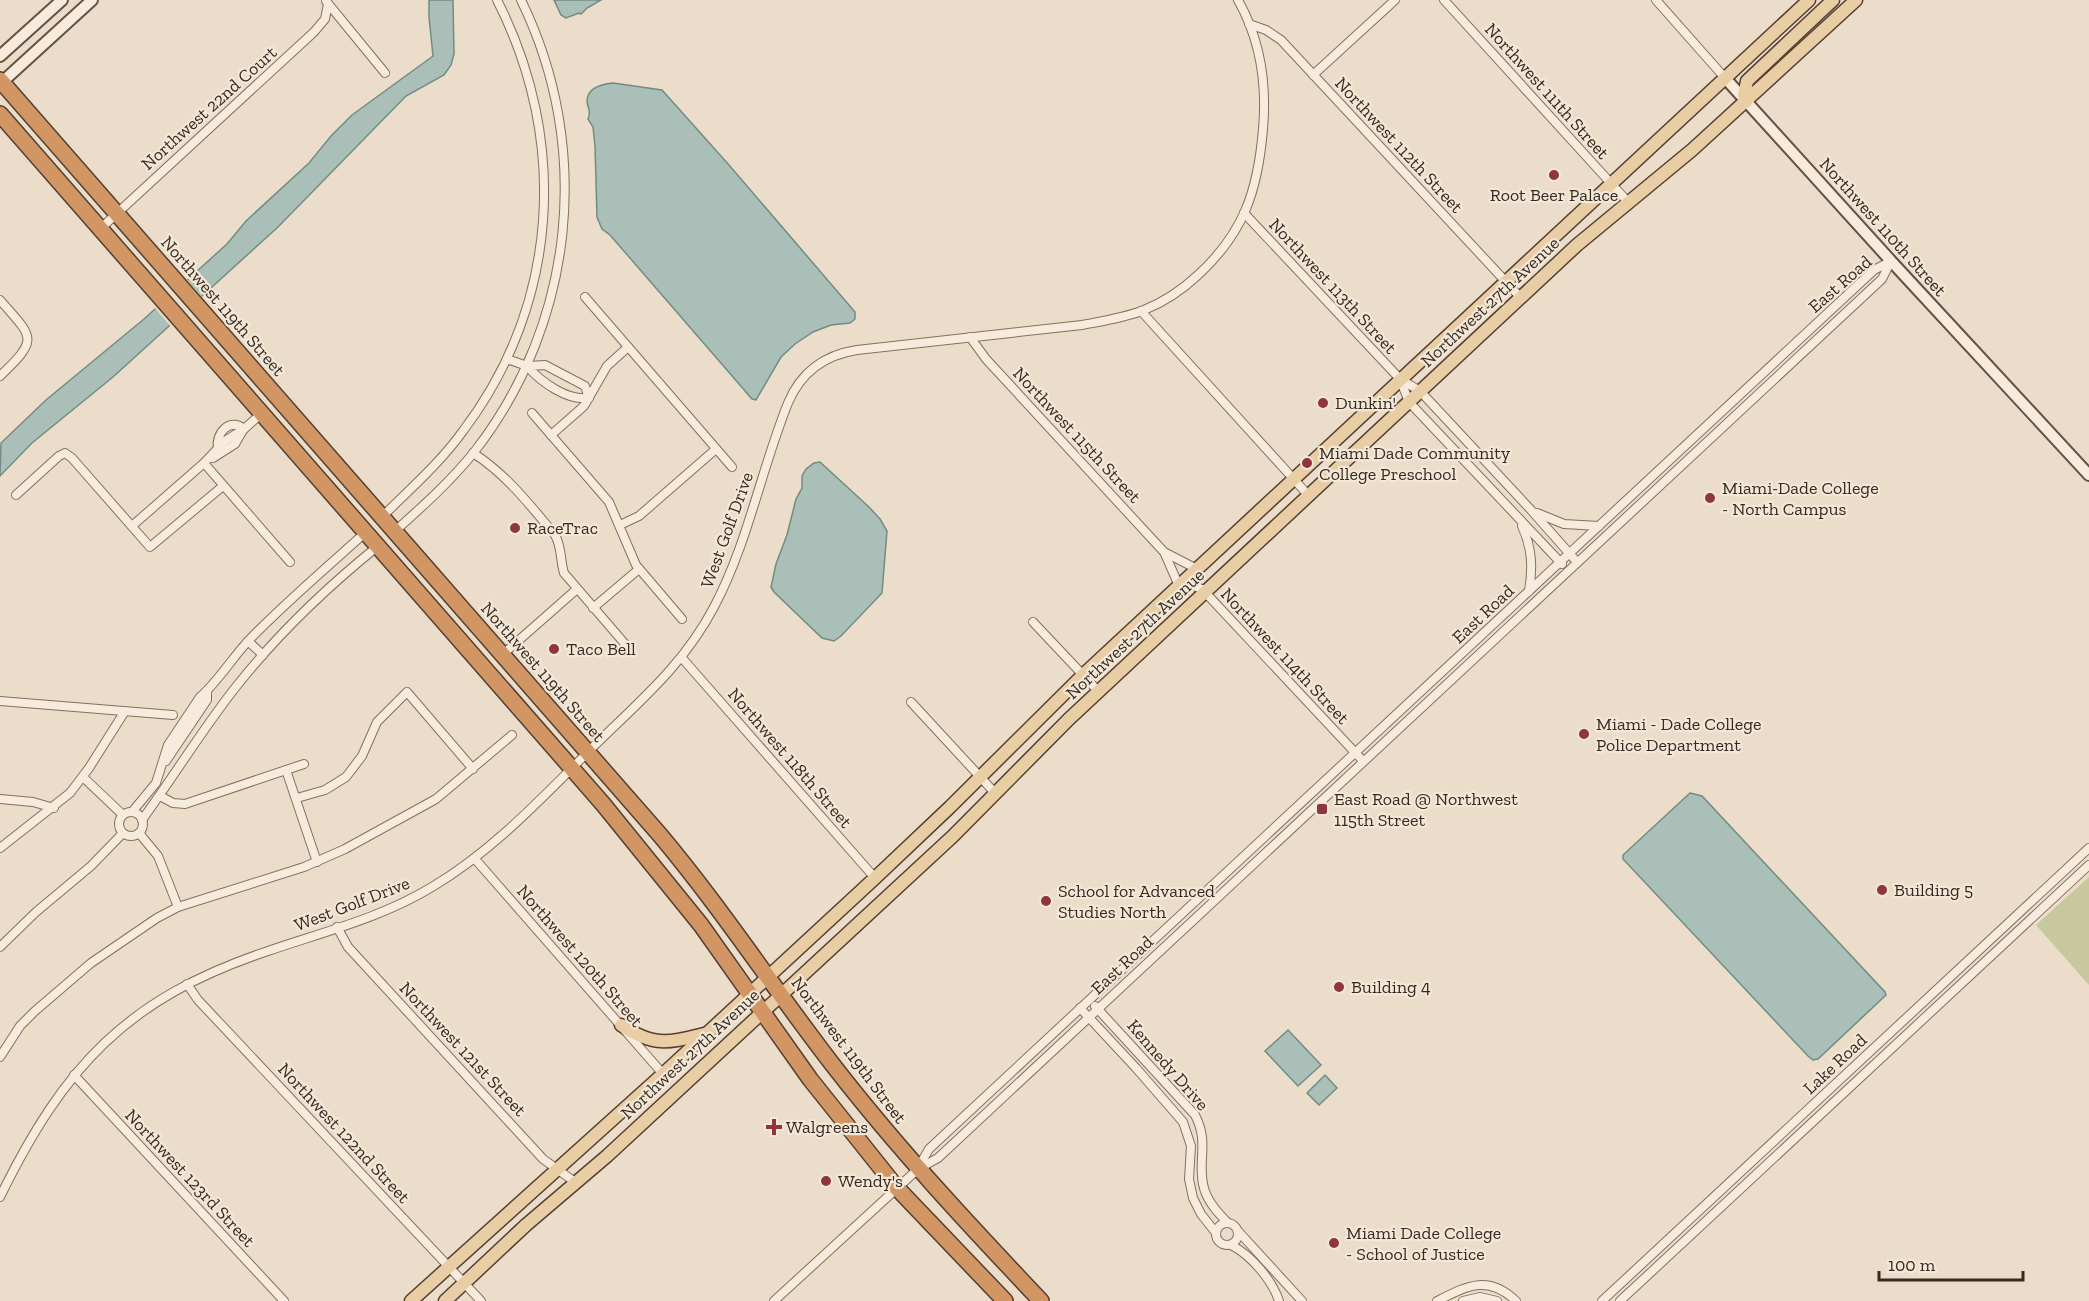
<svg xmlns="http://www.w3.org/2000/svg" width="2089" height="1301" font-family="'Zilla Slab',serif">
	<style>
		.green { fill: #c7c89e }
		.water { fill: #a9bfb7; stroke: #718d83; stroke-width: 1.5 }
		.pier { fill: #ebddc9 }
		.lines { fill: none; stroke-linecap: round; stroke-linejoin: round }
		.street-casing { stroke: #85705f; stroke-width: 10 }
		.secondary-casing { stroke: #675142; stroke-width: 14 }
		.primary-casing { stroke: #543f33; stroke-width: 15 }
		.highway-casing { stroke: #543f33; stroke-width: 18 }
		.street { stroke: #f6ebdc; stroke-width: 8 }
		.secondary { stroke: #f6ebdc; stroke-width: 10 }
		.primary { stroke: #e9cda5; stroke-width: 12 }
		.highway { stroke: #d19663; stroke-width: 15 }
		.poi-dot { fill: #8e353f; stroke: #f3e8d8; stroke-width: 2 }
		.labels { text-anchor: middle; stroke-width: 4.5; stroke-linejoin: round; paint-order: stroke }
		.street-label { font-size: 18px; fill: #372a21; stroke: #f3e8d8 }
		.poi-label { font-size: 18px; fill: #372a21; stroke: #f3e8d8; text-anchor: start }
	</style>
	<rect width="100%" height="100%" fill="#ebddc9"/>
	<path class="green" d="M2089,877V985L2036,925Z"/>
	<g class="water">
		<path d="M429,0H453L454,54L451,65L444,75L406,96L278,227L113,377L32,443L0,476L1,443L46,400L144,319L227,244L246,221L309,163L331,136L352,115L433,56L429,17Z"/>
		<path d="M554,0H601L587,8L581,14L579,13L566,18L561,15Z"/>
		<path d="M613,83L662,90L729,165L855,312V319L850,323L831,325L813,332L795,344L781,357L756,400L752,399L733,377L610,235L602,229L597,217L595,146L593,127L588,119C592,111 587,108 587,100C588,87 603,84 613,83Z"/>
		<path d="M820,462L869,507L880,519L887,531L882,593L841,636L834,641L822,638L774,592L771,587L776,564L787,535L796,499L802,488V476L806,469L814,463Z"/>
		<path d="M1690,793L1702,796L1885,992L1886,995L1818,1059L1813,1060L1808,1056L1623,859V855Z"/>
		<path d="M1288,1030L1321,1065L1298,1086L1265,1051Z"/>
		<path d="M1325,1075L1337,1088L1319,1105L1307,1093Z"/>
	</g>
	<path class="pier" d="M185,277L203,298L172,328L154,307Z"/>
	<g class="lines">
		<defs>
			<g id="street">
				<path d="M1444,0L1628,202"/>
				<path d="M1656,0L1725,78"/>
				<path d="M326,1L385,73"/>
				<path d="M1249,24L1266,30L1281,40L1521,298"/>
				<path d="M1313,75L1395,0"/>
				<path d="M1244,213L1400,379L1420,391L1531,510L1577,562"/>
				<path d="M100,229L314,32L325,19L328,4"/>
				<path d="M585,297L732,467"/>
				<path d="M0,300C33,338 40,338 0,376"/>
				<path d="M1141,311L1309,496"/>
				<path d="M970,337L986,359L1164,552L1197,569"/>
				<path d="M507,359L527,366L545,365L585,386L589,398C567,401 541,382 527,366"/>
				<path d="M1400,379L1409,402L1562,564"/>
				<path d="M532,413L609,502L636,565L682,619"/>
				<path d="M551,435L584,406L607,366L628,347"/>
				<path d="M218,449C215,433 230,417 244,429"/>
				<path d="M473,453C506,474 530,505 555,535C562,547 560,560 564,573L625,644"/>
				<path d="M213,458L235,444L243,430"/>
				<path d="M204,463L290,562"/>
				<path d="M16,495L59,456L65,453L72,458L150,547L223,486"/>
				<path d="M1537,513L1564,524L1599,526"/>
				<path d="M382,517C410,489 440,463 463,431C559,304 569,141 497,0"/>
				<path d="M620,525L639,516L716,449"/>
				<path d="M132,526L204,463L225,441L244,429L262,413"/>
				<path d="M1522,526C1532,548 1533,567 1529,591"/>
				<path d="M394,532C423,506 451,481 475,451C575,322 593,147 521,0"/>
				<path d="M1165,554L1179,586L1188,584L1202,589L1363,761"/>
				<path d="M593,608L639,569"/>
				<path d="M1033,622L1099,692"/>
				<path d="M248,641L263,655"/>
				<path d="M502,655L577,589"/>
				<path d="M682,658L875,878"/>
				<path d="M0,701L173,715"/>
				<path d="M911,702L995,793"/>
				<path d="M166,761L207,700V691"/>
				<path d="M286,770L317,862"/>
				<path d="M83,777L123,815"/>
				<path d="M160,796L173,803L185,804L304,764"/>
				<path d="M297,798L325,790L346,777L362,756L377,722L407,692L473,769"/>
				<path d="M0,799L33,802L54,808"/>
				<path d="M132,812L156,783L168,745L200,697C217,683 234,655 251,638C287,601 327,567 366,532"/>
				<circle cx="131" cy="824" r="12"/>
				<path d="M142,820C174,776 202,730 235,688C276,636 326,588 378,546"/>
				<path d="M139,833L158,856L178,907"/>
				<path d="M0,848L70,793L89,768L125,711"/>
				<path d="M475,859L663,1074"/>
				<path d="M337,927L348,947L543,1159L575,1182"/>
				<path d="M0,947L36,912L91,866L123,833"/>
				<path d="M187,984L198,1000L481,1301"/>
				<path d="M1095,1006L1195,1115C1209,1142 1198,1158 1203,1184C1206,1200 1217,1212 1228,1223"/>
				<path d="M1080,1008L1136,1068L1183,1122L1191,1146L1189,1179L1193,1198L1201,1214L1216,1233"/>
				<path d="M0,1057L20,1026L35,1011L91,963L157,918L178,907L304,867L345,849L436,799L512,735"/>
				<path d="M74,1075L284,1301"/>
				<path d="M918,1168L929,1149L1874,270L1891,261"/>
				<path d="M0,1197C64,1066 127,998 268,951C323,932 381,918 432,887C491,852 539,801 587,753C635,705 682,668 714,607C748,543 761,470 788,403C801,372 824,355 857,350L1082,325C1103,321 1124,318 1144,310C1164,302 1182,290 1198,275C1244,233 1258,190 1263,129C1267,84 1260,39 1238,0"/>
				<circle cx="1227" cy="1234" r="11"/>
				<path d="M1238,1231L1302,1301"/>
				<path d="M1231,1245C1251,1255 1272,1280 1279,1301"/>
				<path d="M774,1301L918,1169L938,1158L1882,279L1891,261"/>
				<path d="M1437,1301C1467,1286 1488,1274 1516,1301"/>
				<path d="M1463,1301L1480,1297L1497,1301"/>
				<path d="M1602,1301L2089,848"/>
				<path d="M1620,1301L2089,865"/>
			</g>
			<g id="secondary">
				<path d="M0,56L62,0"/>
				<path d="M1725,78L1891,261L2089,475"/>
				<path d="M0,84L92,0"/>
			</g>
			<g id="primary">
				<path d="M1746,102L1744,95L1747,81L1833,0"/>
				<path d="M621,1025C654,1047 667,1043 704,1034"/>
				<path d="M411,1301L663,1074L875,878L950,807L1083,675L1809,0"/>
				<path d="M445,1301L526,1225L607,1156L953,836L1069,719L1577,245L1692,150L1856,0"/>
			</g>
			<g id="highway">
				<path d="M0,80L660,835C723,910 776,992 836,1069C900,1151 970,1226 1041,1301"/>
				<path d="M0,114L603,804L701,925L810,1079L897,1188L1005,1301"/>
			</g>
		</defs>
		<use href="#street" class="street-casing"/>
		<use href="#secondary" class="secondary-casing"/>
		<use href="#primary" class="primary-casing"/>
		<use href="#highway" class="highway-casing"/>
		<use href="#street" class="street"/>
		<use href="#secondary" class="secondary"/>
		<use href="#primary" class="primary"/>
		<use href="#highway" class="highway"/>
	</g>
	<g class="poi-dot">
		<circle cx="1554" cy="175" r="6"/>
		<circle cx="1323" cy="403" r="6"/>
		<circle cx="1307" cy="463" r="6"/>
		<circle cx="1710" cy="498" r="6"/>
		<circle cx="515" cy="528" r="6"/>
		<circle cx="554" cy="649" r="6"/>
		<circle cx="1584" cy="734" r="6"/>
		<rect x="1316" y="803" width="12" height="12" rx="3"/>
		<circle cx="1882" cy="890" r="6"/>
		<circle cx="1046" cy="901" r="6"/>
		<circle cx="1339" cy="987" r="6"/>
		<path d="M771 1118h6v6h6v6h-6v6h-6v-6h-6v-6h6z"/>
		<circle cx="826" cy="1181" r="6"/>
		<circle cx="1334" cy="1243" r="6"/>
	</g>
	<g class="labels">
		<g class="street-label">
			<text transform="translate(1547 91) rotate(48)" y="6">Northwest 111th Street</text>
			<text transform="translate(209 108) rotate(-42)" y="6">Northwest 22nd Court</text>
			<text transform="translate(1399 145) rotate(47)" y="6">Northwest 112th Street</text>
			<text transform="translate(1883 227) rotate(48)" y="6">Northwest 110th Street</text>
			<text transform="translate(1840 284) rotate(-41)" y="6">East Road</text>
			<text transform="translate(1333 286) rotate(47)" y="6">Northwest 113th Street</text>
			<text transform="translate(1490 302) rotate(-43)" y="6">Northwest 27th Avenue</text>
			<text transform="translate(223 306) rotate(49)" y="6">Northwest 119th Street</text>
			<text transform="translate(1077 435) rotate(47)" y="6">Northwest 115th Street</text>
			<text transform="translate(727 530) rotate(-70)" y="6">West Golf Drive</text>
			<text transform="translate(1483 614) rotate(-43)" y="6">East Road</text>
			<text transform="translate(1135 634) rotate(-43)" y="6">Northwest 27th Avenue</text>
			<text transform="translate(1285 656) rotate(47)" y="6">Northwest 114th Street</text>
			<text transform="translate(543 672) rotate(49)" y="6">Northwest 119th Street</text>
			<text transform="translate(790 758) rotate(49)" y="6">Northwest 118th Street</text>
			<text transform="translate(352 904) rotate(-21)" y="6">West Golf Drive</text>
			<text transform="translate(580 956) rotate(49)" y="6">Northwest 120th Street</text>
			<text transform="translate(1122 965) rotate(-43)" y="6">East Road</text>
			<text transform="translate(463 1049) rotate(47)" y="6">Northwest 121st Street</text>
			<text transform="translate(849 1050) rotate(53)" y="6">Northwest 119th Street</text>
			<text transform="translate(690 1054) rotate(-43)" y="6">Northwest 27th Avenue</text>
			<text transform="translate(1835 1064) rotate(-43)" y="6">Lake Road</text>
			<text transform="translate(1168 1065) rotate(49)" y="6">Kennedy Drive</text>
			<text transform="translate(344 1133) rotate(47)" y="6">Northwest 122nd Street</text>
			<text transform="translate(190 1178) rotate(47)" y="6">Northwest 123rd Street</text>
		</g>
		<g class="poi-label">
			<text x="1554" y="201" text-anchor="middle">Root Beer Palace</text>
			<text x="1335" y="409">Dunkin'</text>
			<text x="1319" y="459">Miami Dade Community<tspan x="1319" dy="21">College Preschool</tspan></text>
			<text x="1722" y="494">Miami-Dade College<tspan x="1722" dy="21">- North Campus</tspan></text>
			<text x="527" y="534">RaceTrac</text>
			<text x="566" y="655">Taco Bell</text>
			<text x="1596" y="730">Miami - Dade College<tspan x="1596" dy="21">Police Department</tspan></text>
			<text x="1334" y="805">East Road @ Northwest<tspan x="1334" dy="21">115th Street</tspan></text>
			<text x="1894" y="896">Building 5</text>
			<text x="1058" y="897">School for Advanced<tspan x="1058" dy="21">Studies North</tspan></text>
			<text x="1351" y="993">Building 4</text>
			<text x="786" y="1133">Walgreens</text>
			<text x="838" y="1187">Wendy's</text>
			<text x="1346" y="1239">Miami Dade College<tspan x="1346" dy="21">- School of Justice</tspan></text>
		</g>
	</g>
	<path d="M1879 1271v9h144v-9" fill="none" stroke="#372a21" stroke-width="3"/>
	<text x="1888" y="1271" font-size="18" fill="#372a21" stroke="#f3e8d8" stroke-width="4.5" paint-order="stroke">100 m</text>
</svg>
